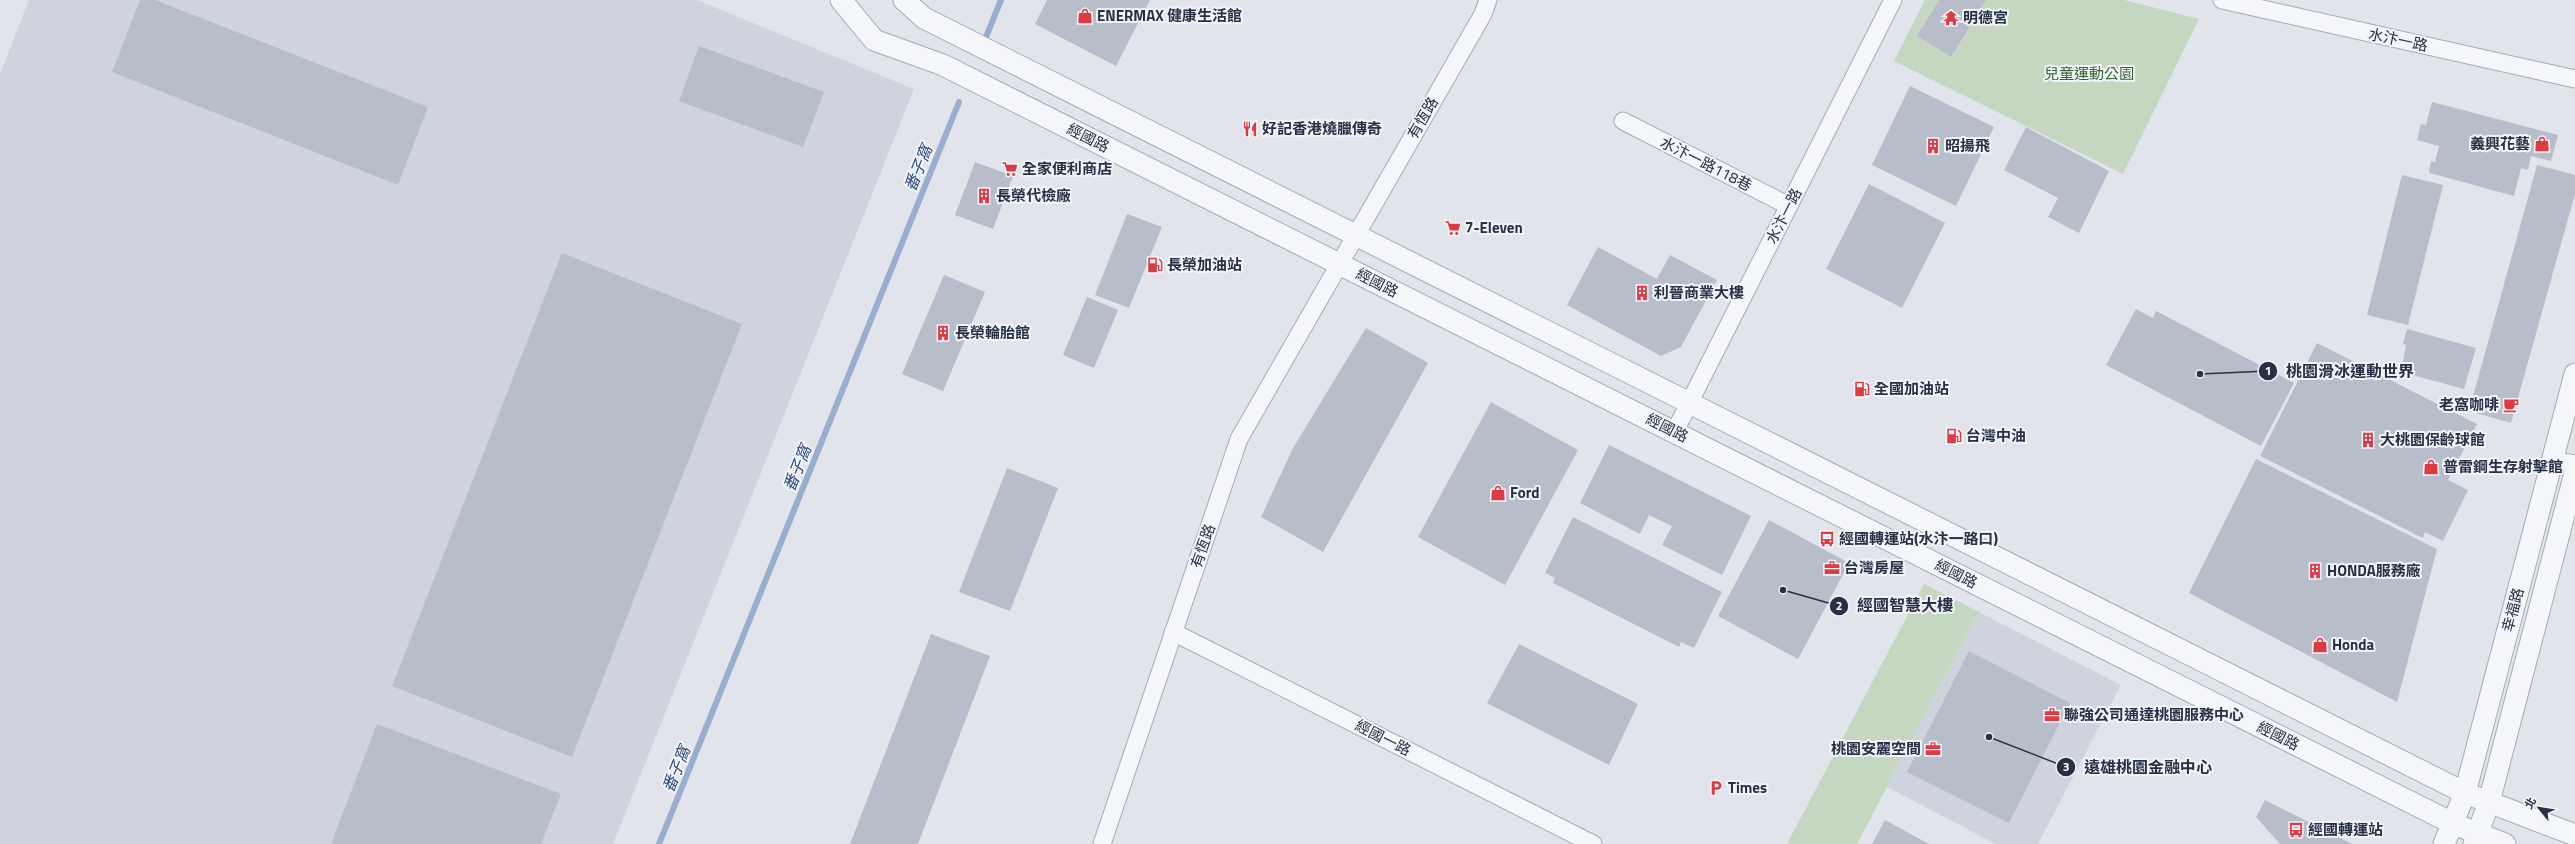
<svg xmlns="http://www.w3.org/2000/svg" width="2575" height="844" font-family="'Titillium Web','Noto Sans TC',sans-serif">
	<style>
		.built { fill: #cfd3de }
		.green { fill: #c5d6c1 }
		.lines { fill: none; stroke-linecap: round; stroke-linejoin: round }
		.stream { stroke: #99aecf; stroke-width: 6 }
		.building { fill: #b8bdca }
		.minor-casing { stroke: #a5aab6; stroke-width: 19 }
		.tertiary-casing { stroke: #a5aab6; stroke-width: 23 }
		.minor { stroke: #f5f6f9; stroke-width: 17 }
		.tertiary { stroke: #f5f6f9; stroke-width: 21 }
		.labels { text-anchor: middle; stroke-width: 4; stroke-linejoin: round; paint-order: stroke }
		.poi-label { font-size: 15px; font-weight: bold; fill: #273045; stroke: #f1f4f8; text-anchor: start }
		.street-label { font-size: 15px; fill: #273045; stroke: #f1f4f8 }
		.park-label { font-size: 15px; fill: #386333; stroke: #f1f4f8 }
		.water-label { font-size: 16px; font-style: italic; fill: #2d4a7e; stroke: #f1f4f8 }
		.leader { fill: none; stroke: #273045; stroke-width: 1.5 }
		.callout-dot { fill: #273045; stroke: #f1f4f8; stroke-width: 1.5 }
		.mark-label { font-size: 12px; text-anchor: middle; font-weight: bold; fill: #fff }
		.callout-label { font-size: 16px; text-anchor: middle; font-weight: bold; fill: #273045; stroke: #f1f4f8; stroke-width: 4; stroke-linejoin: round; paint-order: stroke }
	</style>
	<rect width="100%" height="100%" fill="#e1e4eb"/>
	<g class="built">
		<path d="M29,0H697L914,89L613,844H0V74Z"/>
		<path d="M1979,612L2121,685L2038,844H1996L1887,787Z"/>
	</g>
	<g class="green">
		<path d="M1925,0H2124L2199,19L2123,174L1894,61Z"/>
		<path d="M1924,584L1979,612L1857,844H1787Z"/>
	</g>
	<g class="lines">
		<g class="stream">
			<path d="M984,42L1001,0"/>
			<path d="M659,844L959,102"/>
		</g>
	</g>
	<g class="building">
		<path d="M140,0H155L428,107L398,185L112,72Z"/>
		<path d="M1047,0H1150L1116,66L1035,24Z"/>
		<path d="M1939,0H1986L1951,57L1917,36Z"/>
		<path d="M699,46L824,92L803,147L679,101Z"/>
		<path d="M1910,86L1994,127L1956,206L1872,165Z"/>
		<path d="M2432,102L2558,135L2551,161L2531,156L2528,170L2521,168L2514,196L2430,173L2429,171L2431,161L2435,162L2439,146L2417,140L2421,124L2426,125Z"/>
		<path d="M2026,127L2109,171L2079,233L2048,217L2058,198L2004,170Z"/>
		<path d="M975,162L1013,176L993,229L955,215Z"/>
		<path d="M2537,165L2575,175V194L2511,423L2469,411Z"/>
		<path d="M2402,175L2443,185L2408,325L2367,315Z"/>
		<path d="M1869,184L1945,223L1902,308L1826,269Z"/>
		<path d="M1127,214L1162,227L1129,308L1095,295Z"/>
		<path d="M1598,247L1657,279L1670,255L1717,280L1681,347L1661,356L1567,305Z"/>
		<path d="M562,253L742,324L572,757L392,686Z"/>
		<path d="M944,275L985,292L943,391L902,374Z"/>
		<path d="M1087,297L1118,310L1094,368L1063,355Z"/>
		<path d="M2136,309L2153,318L2156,311L2294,383L2261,446L2106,365Z"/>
		<path d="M1366,328L1428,363L1323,552L1261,517L1293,448Z"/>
		<path d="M2407,329L2476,348L2464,389L2401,372L2406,345L2403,344Z"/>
		<path d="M2317,343L2477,424L2448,480L2468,490L2443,541L2425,532L2423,538L2260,456Z"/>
		<path d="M1491,402L1578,450L1505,585L1418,537Z"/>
		<path d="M1609,445L1751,516L1722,575L1662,545L1672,526L1649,515L1640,534L1580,503Z"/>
		<path d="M2256,459L2437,549L2397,702L2189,593Z"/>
		<path d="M1007,468L1058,488L1010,611L959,592Z"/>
		<path d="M1573,517L1722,592L1694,648L1681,642L1679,647L1553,583L1555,578L1545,573Z"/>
		<path d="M1769,520L1849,563L1798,659L1718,616Z"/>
		<path d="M931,634L990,656L918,844H850Z"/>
		<path d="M1519,644L1638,704L1609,765L1487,703Z"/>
		<path d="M1969,651L2070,703L2009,823L1907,772Z"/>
		<path d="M377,724L561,794L541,844H331Z"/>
		<path d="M2265,800L2352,844H2280L2256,817Z"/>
		<path d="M1885,820L1929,844H1872Z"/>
	</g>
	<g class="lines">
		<defs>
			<g id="minor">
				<path d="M2222,0L2575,79"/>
				<path d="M1623,121L1789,206"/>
				<path d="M1675,431L1893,0"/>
				<path d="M2552,460L2575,464"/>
				<path d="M1173,632L1593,844"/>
				<path d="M1102,844L1239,439L1483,14L1488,0"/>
			</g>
			<g id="tertiary">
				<path d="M841,0L874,40L943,65L2454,824L2505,844"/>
				<path d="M904,0L924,18L2465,793L2575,835"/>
				<path d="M2444,844L2465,793L2575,374"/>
				<path d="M2474,844L2489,802L2575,473"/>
			</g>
		</defs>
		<use href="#minor" class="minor-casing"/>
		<use href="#tertiary" class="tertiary-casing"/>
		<use href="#minor" class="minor"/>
		<use href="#tertiary" class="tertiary"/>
	</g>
	<defs>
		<symbol id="shop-bare" viewBox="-9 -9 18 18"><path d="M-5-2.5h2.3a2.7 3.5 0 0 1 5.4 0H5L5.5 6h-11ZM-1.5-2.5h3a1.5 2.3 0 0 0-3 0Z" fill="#dd3a44" stroke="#f1f4f8" stroke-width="2.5" paint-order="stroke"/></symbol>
		<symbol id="temple-bare" viewBox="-9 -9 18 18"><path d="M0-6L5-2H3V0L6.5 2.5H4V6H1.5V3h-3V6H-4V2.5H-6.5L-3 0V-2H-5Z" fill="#dd3a44" stroke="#f1f4f8" stroke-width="2.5" paint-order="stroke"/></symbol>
		<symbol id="restaurant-bare" viewBox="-9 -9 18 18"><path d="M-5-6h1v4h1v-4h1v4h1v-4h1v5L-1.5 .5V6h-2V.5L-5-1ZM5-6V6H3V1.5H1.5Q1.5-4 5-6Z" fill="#dd3a44" stroke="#f1f4f8" stroke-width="2.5" paint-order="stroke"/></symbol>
		<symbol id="building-bare" viewBox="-9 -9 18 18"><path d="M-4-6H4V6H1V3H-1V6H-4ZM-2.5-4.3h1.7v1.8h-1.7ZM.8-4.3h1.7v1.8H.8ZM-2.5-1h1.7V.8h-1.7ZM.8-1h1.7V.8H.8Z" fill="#dd3a44" stroke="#f1f4f8" stroke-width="2.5" paint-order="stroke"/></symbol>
		<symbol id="supermarket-bare" viewBox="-9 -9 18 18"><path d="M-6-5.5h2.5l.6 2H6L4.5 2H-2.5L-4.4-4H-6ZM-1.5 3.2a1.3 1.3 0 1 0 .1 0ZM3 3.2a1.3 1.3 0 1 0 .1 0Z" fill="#dd3a44" stroke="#f1f4f8" stroke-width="2.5" paint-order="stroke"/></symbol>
		<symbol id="fuel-bare" viewBox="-9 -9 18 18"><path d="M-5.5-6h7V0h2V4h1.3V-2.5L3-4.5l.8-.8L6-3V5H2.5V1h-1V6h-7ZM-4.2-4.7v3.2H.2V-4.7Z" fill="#dd3a44" stroke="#f1f4f8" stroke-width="2.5" paint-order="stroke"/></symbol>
		<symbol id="cafe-bare" viewBox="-9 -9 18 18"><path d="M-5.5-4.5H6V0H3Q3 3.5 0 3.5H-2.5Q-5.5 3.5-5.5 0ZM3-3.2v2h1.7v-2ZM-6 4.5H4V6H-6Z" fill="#dd3a44" stroke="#f1f4f8" stroke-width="2.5" paint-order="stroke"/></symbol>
		<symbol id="bus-bare" viewBox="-9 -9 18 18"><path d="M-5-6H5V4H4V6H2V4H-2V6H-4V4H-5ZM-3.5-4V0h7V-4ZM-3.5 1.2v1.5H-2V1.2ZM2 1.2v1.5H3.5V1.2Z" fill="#dd3a44" stroke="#f1f4f8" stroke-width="2.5" paint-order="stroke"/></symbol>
		<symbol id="office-bare" viewBox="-9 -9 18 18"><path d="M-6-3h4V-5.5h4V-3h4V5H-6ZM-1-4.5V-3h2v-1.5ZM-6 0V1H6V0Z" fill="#dd3a44" stroke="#f1f4f8" stroke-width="2.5" paint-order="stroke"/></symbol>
		<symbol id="parking-bare" viewBox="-9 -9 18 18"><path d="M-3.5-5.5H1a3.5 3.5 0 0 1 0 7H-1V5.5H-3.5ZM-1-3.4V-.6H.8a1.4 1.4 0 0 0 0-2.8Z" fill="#dd3a44" stroke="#f1f4f8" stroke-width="2.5" paint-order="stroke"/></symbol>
	</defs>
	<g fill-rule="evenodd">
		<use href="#shop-bare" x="1074" y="5" width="22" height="22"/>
		<use href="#temple-bare" x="1940" y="7" width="22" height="22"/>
		<use href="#restaurant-bare" x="1239" y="118" width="22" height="22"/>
		<use href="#shop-bare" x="2531" y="133" width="22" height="22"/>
		<use href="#building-bare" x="1922" y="135" width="22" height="22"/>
		<use href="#supermarket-bare" x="999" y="158" width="22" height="22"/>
		<use href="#building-bare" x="973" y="185" width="22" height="22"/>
		<use href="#supermarket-bare" x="1442" y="217" width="22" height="22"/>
		<use href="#fuel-bare" x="1144" y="254" width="22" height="22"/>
		<use href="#building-bare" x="1631" y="282" width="22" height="22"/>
		<use href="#building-bare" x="932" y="322" width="22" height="22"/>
		<use href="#fuel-bare" x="1851" y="378" width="22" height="22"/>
		<use href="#cafe-bare" x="2500" y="394" width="22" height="22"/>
		<use href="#fuel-bare" x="1943" y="425" width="22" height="22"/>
		<use href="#building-bare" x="2357" y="429" width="22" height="22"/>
		<use href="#shop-bare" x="2420" y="456" width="22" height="22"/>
		<use href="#shop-bare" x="1487" y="482" width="22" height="22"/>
		<use href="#bus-bare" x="1816" y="528" width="22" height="22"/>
		<use href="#office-bare" x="1821" y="557" width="22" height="22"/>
		<use href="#building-bare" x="2304" y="560" width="22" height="22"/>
		<use href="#shop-bare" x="2309" y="634" width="22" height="22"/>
		<use href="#office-bare" x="2041" y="704" width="22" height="22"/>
		<use href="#office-bare" x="1922" y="738" width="22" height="22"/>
		<use href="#parking-bare" x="1705" y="777" width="22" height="22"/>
		<use href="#bus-bare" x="2285" y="819" width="22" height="22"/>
	</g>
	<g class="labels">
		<g class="poi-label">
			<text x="1097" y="21">ENERMAX 健康生活館</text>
			<text x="1963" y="23">明德宮</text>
			<text x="1262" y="134">好記香港燒臘傳奇</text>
			<text x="2530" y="149" text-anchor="end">義興花藝</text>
			<text x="1945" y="151">昭揚飛</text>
			<text x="1022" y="174">全家便利商店</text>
			<text x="996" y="201">長榮代檢廠</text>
			<text x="1465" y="233">7-Eleven</text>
			<text x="1167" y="270">長榮加油站</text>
			<text x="1654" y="298">利晉商業大樓</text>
			<text x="955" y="338">長榮輪胎館</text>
			<text x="1874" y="394">全國加油站</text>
			<text x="2499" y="410" text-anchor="end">老窩咖啡</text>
			<text x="1966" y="441">台灣中油</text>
			<text x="2380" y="445">大桃園保齡球館</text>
			<text x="2443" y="472">普雷鋼生存射擊館</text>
			<text x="1510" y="498">Ford</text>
			<text x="1839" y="544">經國轉運站(水汴一路口)</text>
			<text x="1844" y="573">台灣房屋</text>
			<text x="2327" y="576">HONDA服務廠</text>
			<text x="2332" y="650">Honda</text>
			<text x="2064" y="720">聯強公司通達桃園服務中心</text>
			<text x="1921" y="754" text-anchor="end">桃園安麗空間</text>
			<text x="1728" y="793">Times</text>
			<text x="2308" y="835">經國轉運站</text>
		</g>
		<g class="street-label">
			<text transform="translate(2398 40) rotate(12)" y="5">水汴一路</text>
			<text transform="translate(1423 118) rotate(-60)" y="5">有恆路</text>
			<text transform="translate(1088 138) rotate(27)" y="5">經國路</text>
			<text transform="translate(1706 164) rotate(27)" y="5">水汴一路118巷</text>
			<text transform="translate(1784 216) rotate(-63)" y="5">水汴一路</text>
			<text transform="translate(1377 283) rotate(27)" y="5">經國路</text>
			<text transform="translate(1667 428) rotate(27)" y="5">經國路</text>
			<text transform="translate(1203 546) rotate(-71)" y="5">有恆路</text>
			<text transform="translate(1956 574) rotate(27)" y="5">經國路</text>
			<text transform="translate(2513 610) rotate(-75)" y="5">幸福路</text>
			<text transform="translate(2278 736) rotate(27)" y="5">經國路</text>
			<text transform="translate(1383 738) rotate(27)" y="5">經國一路</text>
		</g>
		<g class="park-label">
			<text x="2089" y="79">兒童運動公園</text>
		</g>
		<g class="water-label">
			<text transform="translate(918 168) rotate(-68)" y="6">番子窩</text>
			<text transform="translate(797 468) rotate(-68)" y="6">番子窩</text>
			<text transform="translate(676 769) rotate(-68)" y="6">番子窩</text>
		</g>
	</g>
	<path class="leader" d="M2200 374L2268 371M1783 590L1839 606M1989 737L2066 767"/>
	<g class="callout-dot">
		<circle cx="2200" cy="374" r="4"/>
		<circle cx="1783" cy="590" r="4"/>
		<circle cx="1989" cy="737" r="4"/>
		<circle cx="2268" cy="371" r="10"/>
		<circle cx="1839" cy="606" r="10"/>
		<circle cx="2066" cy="767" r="10"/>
	</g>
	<g class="mark-label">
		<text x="2268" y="375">1</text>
		<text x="1839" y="610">2</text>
		<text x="2066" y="771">3</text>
	</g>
	<g class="callout-label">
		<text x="2350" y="377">桃園滑冰運動世界</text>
		<text x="1905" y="611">經國智慧大樓</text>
		<text x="2148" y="773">遠雄桃園金融中心</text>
	</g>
	<g transform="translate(2539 808) rotate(300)" stroke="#f1f4f8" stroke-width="3" paint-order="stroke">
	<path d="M0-3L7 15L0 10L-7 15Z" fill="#273045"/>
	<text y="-6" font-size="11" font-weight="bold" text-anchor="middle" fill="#273045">北</text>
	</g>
</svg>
